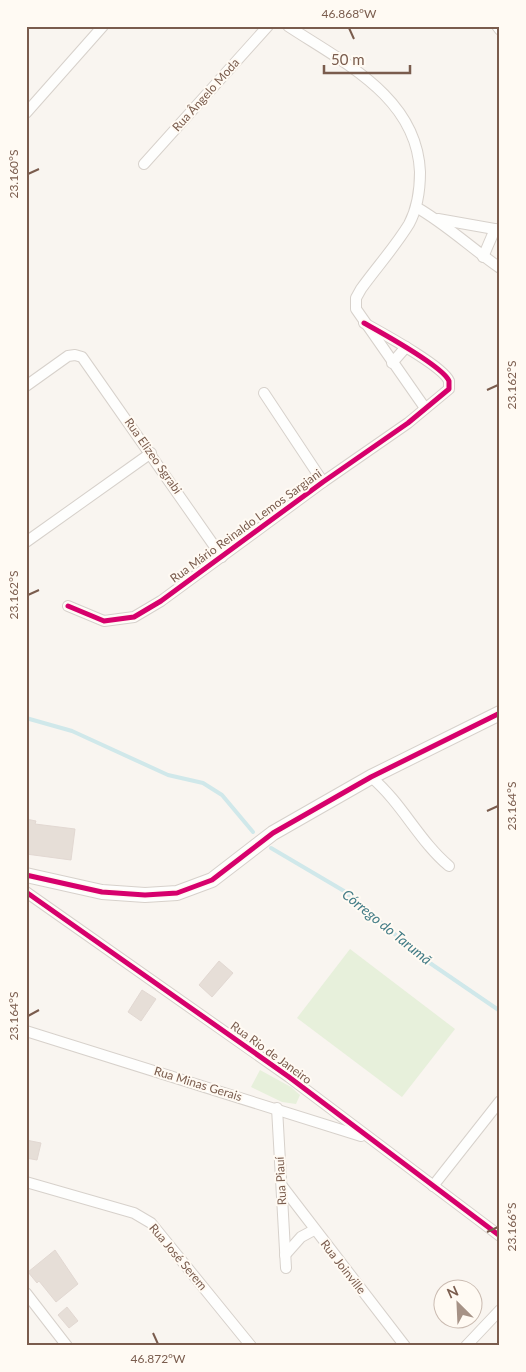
<svg xmlns="http://www.w3.org/2000/svg" width="526" height="1372" font-family="Lato,sans-serif">
	<style>
		.green { fill: #e7f0db }
		.lines { fill: none; stroke-linecap: round; stroke-linejoin: round }
		.stream { stroke: #d0e8ea; stroke-width: 4 }
		.building { fill: #e6ded7; stroke: #e2d8d2 }
		.minor-casing { stroke: #d7d1cb; stroke-width: 12 }
		.tertiary-casing { stroke: #d7d1cb; stroke-width: 16 }
		.minor { stroke: #fefefd; stroke-width: 10 }
		.tertiary { stroke: #fefefd; stroke-width: 14 }
		.cycleway-casing { stroke: #fffaf3; stroke-width: 8 }
		.cycleway { stroke: #d6006c; stroke-width: 5 }
		.ticks { fill: none; stroke: #7a5c4d; stroke-width: 2 }
		.labels { text-anchor: middle; stroke-width: 4; stroke-linejoin: round; paint-order: stroke }
		.street-label { font-size: 12px; fill: #7a5c4d; stroke: #fffaf3 }
		.water-label { font-size: 14px; font-style: italic; fill: #437c86; stroke: #fffaf3 }
		.neatline { fill: none; stroke: #7a5c4d; stroke-width: 2 }
		.ticks-label { font-size: 12px; text-anchor: middle; fill: #7a5c4d }
	</style>
	<rect width="100%" height="100%" fill="#f9f5f0"/>
	<g class="green">
		<path d="M350,949L455,1029L402,1097L297,1018Z"/>
		<path d="M260,1070L291,1087L300,1095L296,1104L282,1102L251,1087Z"/>
	</g>
	<g class="lines">
		<g class="stream">
			<path d="M26,718L72,731L168,775L203,783L222,795L253,832"/>
			<path d="M271,848L344,891L424,959L500,1011"/>
		</g>
	</g>
	<g class="building">
		<path d="M26,819L36,821L35,824L75,829L71,860L26,854Z"/>
		<path d="M219,961L233,973L212,997L199,985Z"/>
		<path d="M142,990L156,999L141,1021L128,1012Z"/>
		<path d="M26,1140L41,1143L37,1160L26,1158Z"/>
		<path d="M55,1250L78,1284L56,1302L39,1281L37,1283L28,1272Z"/>
		<path d="M67,1307L78,1321L69,1328L58,1315Z"/>
	</g>
	<g class="lines">
		<defs>
			<g id="minor">
				<path d="M288,26C344,63 417,97 420,172C420,190 417,209 409,224C395,247 376,268 361,289L356,298V309L425,408"/>
				<path d="M497,26L500,30"/>
				<path d="M26,113L103,26"/>
				<path d="M144,164L268,26"/>
				<path d="M416,207C446,224 471,248 500,268"/>
				<path d="M438,219L500,230"/>
				<path d="M483,257L495,229"/>
				<path d="M392,363L406,347"/>
				<path d="M26,386L68,356L75,355L82,357L222,557"/>
				<path d="M264,393L323,482"/>
				<path d="M26,542L151,453"/>
				<path d="M68,606L104,621L134,617L161,601L323,482L408,423L449,389C449,388 449,383 449,381C443,366 380,332 364,323"/>
				<path d="M371,777C402,803 419,841 449,866"/>
				<path d="M26,892L289,1077L500,1236"/>
				<path d="M26,1031L361,1136"/>
				<path d="M277,1108L286,1268"/>
				<path d="M26,1182L134,1213L151,1223L251,1346"/>
				<path d="M282,1186L405,1346"/>
				<path d="M433,1186L500,1101"/>
				<path d="M285,1255L301,1237L314,1230"/>
				<path d="M26,1293L67,1346"/>
				<path d="M466,1346L500,1310"/>
			</g>
			<path id="tertiary" d="M26,875L102,892L145,895L177,893L212,880L273,833L371,777L500,713"/>
		</defs>
		<use href="#minor" class="minor-casing"/>
		<use href="#tertiary" class="tertiary-casing"/>
		<use href="#minor" class="minor"/>
		<use href="#tertiary" class="tertiary"/>
		<defs>
			<g id="cycleway">
				<path d="M68,606L104,621L134,617L161,601L323,482L408,423L449,389C449,388 449,383 449,381C443,366 380,332 364,323"/>
				<path d="M26,875L102,892L145,895L177,893L212,880L273,833L371,777L500,713"/>
				<path d="M26,892L289,1077L500,1236"/>
			</g>
		</defs>
		<use href="#cycleway" class="cycleway-casing"/>
		<use href="#cycleway" class="cycleway"/>
	</g>
	<path class="ticks" d="M349,28L354,39M28,174L39,169M487,390L498,385M28,595L39,590M487,811L498,806M28,1016L39,1010M487,1232L498,1227M153,1333L158,1344"/>
	<g class="labels">
		<g class="street-label">
			<text transform="translate(206 95) rotate(-48)" y="4">Rua Ângelo Moda</text>
			<text transform="translate(153 456) rotate(55)" y="4">Rua Elizeo Sgrabi</text>
			<text transform="translate(246 526) rotate(-36)" y="4">Rua Mário Reinaldo Lemos Sargiani</text>
			<text transform="translate(271 1053) rotate(36)" y="4">Rua Rio de Janeiro</text>
			<text transform="translate(198 1084) rotate(17)" y="4">Rua Minas Gerais</text>
			<text transform="translate(281 1181) rotate(-93)" y="4">Rua Piauí</text>
			<text transform="translate(178 1257) rotate(50)" y="4">Rua José Serem</text>
			<text transform="translate(343 1267) rotate(52)" y="4">Rua Joinville</text>
		</g>
		<g class="water-label">
			<text transform="translate(387 927) rotate(39)" y="5">Córrego do Tarumã</text>
		</g>
	</g>
	<rect width="526" height="1372" fill="none" stroke="#fffaf3" stroke-width="55"/>
	<g transform="translate(458 1304) rotate(336)"><circle r="24" fill="#fffaf3" stroke="#cabbb1"/>
	<path d="M0-4L9 19L0 12L-9 19Z" fill="#a69286"/>
	<text y="-8" font-size="14" font-weight="bold" text-anchor="middle" fill="#7a5c4d">N</text>
	</g>
	<path d="M324 65v8h86v-8" fill="none" stroke="#7a5c4d" stroke-width="2.5"/>
	<text x="331" y="65" font-size="15" fill="#7a5c4d" stroke="#fffaf3" stroke-width="4" paint-order="stroke">50 m</text>
	<rect x="28" y="28" width="470" height="1316" class="neatline"/>
	<g class="ticks-label">
		<text x="349" y="18">46.868°W</text>
		<text transform="translate(14 174) rotate(-90)" y="4">23.160°S</text>
		<text transform="translate(512 385) rotate(-90)" y="4">23.162°S</text>
		<text transform="translate(14 595) rotate(-90)" y="4">23.162°S</text>
		<text transform="translate(512 806) rotate(-90)" y="4">23.164°S</text>
		<text transform="translate(14 1016) rotate(-90)" y="4">23.164°S</text>
		<text transform="translate(512 1227) rotate(-90)" y="4">23.166°S</text>
		<text x="158" y="1363">46.872°W</text>
	</g>
</svg>
